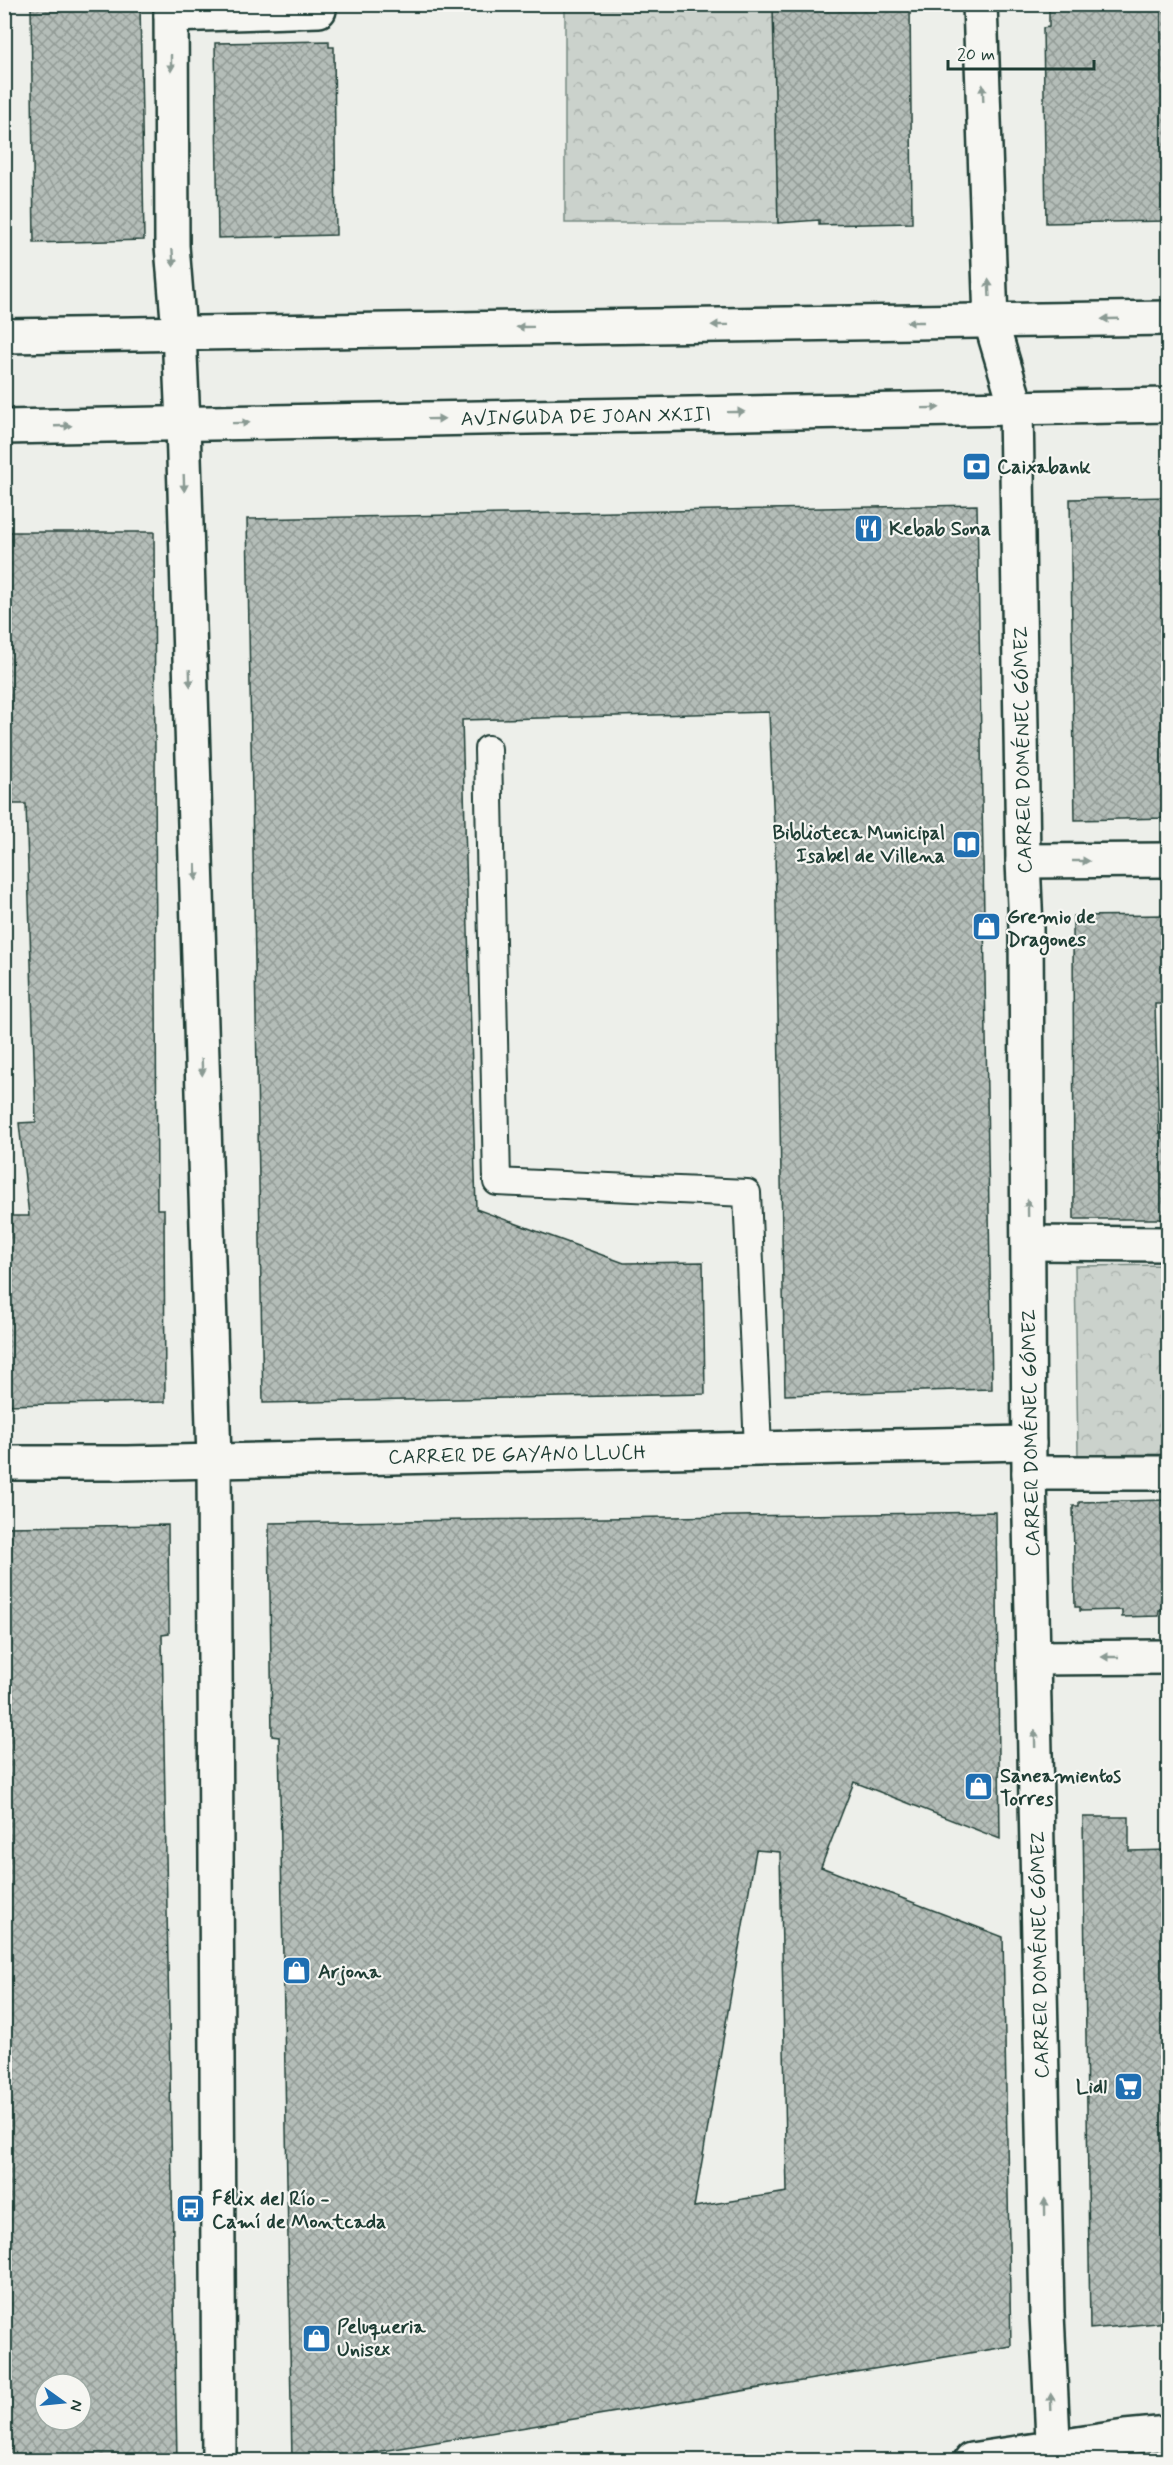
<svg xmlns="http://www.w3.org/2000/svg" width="1173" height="2465" font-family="Mynerve,sans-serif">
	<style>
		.forest { fill: url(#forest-crowns); stroke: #758880; stroke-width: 1.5 }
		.building { fill: url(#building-cross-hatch); stroke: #1f3d34; stroke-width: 1.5; fill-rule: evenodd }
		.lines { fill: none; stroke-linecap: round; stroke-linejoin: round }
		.lane-casing { stroke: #1f3d34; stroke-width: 30 }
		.street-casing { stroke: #1f3d34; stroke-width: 38 }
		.secondary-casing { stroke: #1f3d34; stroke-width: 38 }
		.lane { stroke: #f6f6f2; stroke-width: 26 }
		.street { stroke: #f6f6f2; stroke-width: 33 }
		.secondary { stroke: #f6f6f2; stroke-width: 33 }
		.oneway { fill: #8a9a93 }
		.labels { text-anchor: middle; stroke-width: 4.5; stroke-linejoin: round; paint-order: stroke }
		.street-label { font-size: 20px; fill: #1f3d34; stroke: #f6f6f2 }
		.poi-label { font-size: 20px; font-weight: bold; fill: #1f3d34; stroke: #f6f6f2; text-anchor: start }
	</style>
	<defs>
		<pattern id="forest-crowns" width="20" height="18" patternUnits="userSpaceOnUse" patternTransform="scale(1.5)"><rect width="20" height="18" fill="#cbd2cc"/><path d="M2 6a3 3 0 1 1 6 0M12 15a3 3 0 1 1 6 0" fill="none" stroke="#aeb5b0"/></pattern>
		<pattern id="building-cross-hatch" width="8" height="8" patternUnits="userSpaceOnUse" patternTransform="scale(1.5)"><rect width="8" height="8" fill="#b4bdb8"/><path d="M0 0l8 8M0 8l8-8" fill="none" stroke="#929b96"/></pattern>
	</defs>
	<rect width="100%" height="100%" fill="#edefea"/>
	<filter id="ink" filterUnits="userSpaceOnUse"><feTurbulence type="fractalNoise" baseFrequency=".0167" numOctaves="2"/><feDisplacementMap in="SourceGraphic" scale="12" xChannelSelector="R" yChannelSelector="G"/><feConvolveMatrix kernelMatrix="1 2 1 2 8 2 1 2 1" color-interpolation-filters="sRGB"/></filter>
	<g filter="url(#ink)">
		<g class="forest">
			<path d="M565,5H774L778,223H565Z"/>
			<path d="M1168,1265V1454L1078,1455L1075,1266Z"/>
		</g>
		<g class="building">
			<path d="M31,4H140L144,240L34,243Z"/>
			<path d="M781,4H910L912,223L819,225V220L778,223L773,7H781Z"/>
			<path d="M1168,7V221L1046,223L1043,28L1049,27V9Z"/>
			<path d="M329,41V47H334L336,235L218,238L215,43Z"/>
			<path d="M1168,497V818L1075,820L1070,499Z"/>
			<path d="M977,505L992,1389L785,1395L775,851L769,712L462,720L476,1209L624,1263L703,1262L705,1394L263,1403L247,519Z"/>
			<path d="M4,532H154L157,1209H164L165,1402L4,1405V1216H29L19,1123L36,1122L26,804H4Z"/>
			<path d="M1168,915V1004H1155L1159,1133H1168V1219H1074L1073,916Z"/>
			<path d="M1168,1500V1610H1159V1616L1122,1617V1610L1080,1611V1607H1075L1073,1506H1079V1502Z"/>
			<path d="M996,1512L1000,1839L854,1782L821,1867L1003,1937L1011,2346L329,2460H292L279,1737L272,1736L269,1523ZM756,1850L780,1852L787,2192L694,2207Z"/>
			<path d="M168,1525L169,1634L162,1635L177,2460H4V1527ZM45,2384H81V2420H45Z"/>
			<path d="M1083,1817H1129V1851L1168,1850V2322L1090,2329Z"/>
		</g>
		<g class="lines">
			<defs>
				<path id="lane" d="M488,749L497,1182L747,1193L758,1449"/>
				<g id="street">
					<path d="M171,4L172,246L179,332L183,424L214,1460L219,2460"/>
					<path d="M980,4L991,322L1016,406L1023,861L1026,928L1029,1473L1047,2314L1054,2460"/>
					<path d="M171,15L319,10"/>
					<path d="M1023,861L1168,860"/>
					<path d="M1029,1243L1168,1244"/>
					<path d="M4,1463H127L1029,1443"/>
					<path d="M1029,1473H1168"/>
					<path d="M1034,1658L1168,1657"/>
				</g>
				<g id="secondary">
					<path d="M4,336L1168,318"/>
					<path d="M4,427L1168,405"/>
					<path d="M971,2460L1125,2437L1168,2433"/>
				</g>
			</defs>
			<use href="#lane" class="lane-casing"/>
			<use href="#street" class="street-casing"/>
			<use href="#secondary" class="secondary-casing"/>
			<use href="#lane" class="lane"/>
			<use href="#street" class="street"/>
			<use href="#secondary" class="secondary"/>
		</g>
		<defs><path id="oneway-solid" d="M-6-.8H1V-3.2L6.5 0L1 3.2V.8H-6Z" transform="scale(1.5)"/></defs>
		<g class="oneway">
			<use href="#oneway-solid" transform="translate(171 63) rotate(90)"/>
			<use href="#oneway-solid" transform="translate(983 93) rotate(-92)"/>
			<use href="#oneway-solid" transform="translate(173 258) rotate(86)"/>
			<use href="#oneway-solid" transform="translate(989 288) rotate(-93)"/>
			<use href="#oneway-solid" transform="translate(1110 319) rotate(178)"/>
			<use href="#oneway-solid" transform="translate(915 322) rotate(180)"/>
			<use href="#oneway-solid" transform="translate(720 325) rotate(179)"/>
			<use href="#oneway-solid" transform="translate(525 327) rotate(179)"/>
			<use href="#oneway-solid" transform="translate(931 408) rotate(-1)"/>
			<use href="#oneway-solid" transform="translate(736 412) rotate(-1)"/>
			<use href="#oneway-solid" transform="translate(436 419) rotate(-1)"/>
			<use href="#oneway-solid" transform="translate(241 423) rotate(-1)"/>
			<use href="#oneway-solid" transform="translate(63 426) rotate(-2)"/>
			<use href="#oneway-solid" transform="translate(184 483) rotate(88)"/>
			<use href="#oneway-solid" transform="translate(190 678) rotate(88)"/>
			<use href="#oneway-solid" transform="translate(1081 861)"/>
			<use href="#oneway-solid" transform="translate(196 872) rotate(88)"/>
			<use href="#oneway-solid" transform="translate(202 1067) rotate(88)"/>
			<use href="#oneway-solid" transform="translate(1028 1208) rotate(-91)"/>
			<use href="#oneway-solid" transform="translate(1110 1657) rotate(180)"/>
			<use href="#oneway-solid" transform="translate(1035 1739) rotate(-91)"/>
			<use href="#oneway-solid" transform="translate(1045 2207) rotate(-91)"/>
			<use href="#oneway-solid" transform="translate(1051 2402) rotate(-92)"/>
		</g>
	</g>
	<defs>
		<symbol id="bank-square" viewBox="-11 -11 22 22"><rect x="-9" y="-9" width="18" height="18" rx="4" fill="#1f6fb2" stroke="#f6f6f2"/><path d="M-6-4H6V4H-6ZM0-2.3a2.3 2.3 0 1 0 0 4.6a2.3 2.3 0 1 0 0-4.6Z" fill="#fff"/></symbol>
		<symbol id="restaurant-square" viewBox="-11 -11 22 22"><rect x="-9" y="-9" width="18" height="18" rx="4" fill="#1f6fb2" stroke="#f6f6f2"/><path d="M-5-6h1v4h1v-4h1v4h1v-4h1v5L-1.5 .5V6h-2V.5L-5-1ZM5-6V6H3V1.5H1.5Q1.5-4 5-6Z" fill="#fff"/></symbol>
		<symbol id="library-square" viewBox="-11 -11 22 22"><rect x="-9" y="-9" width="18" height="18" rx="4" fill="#1f6fb2" stroke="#f6f6f2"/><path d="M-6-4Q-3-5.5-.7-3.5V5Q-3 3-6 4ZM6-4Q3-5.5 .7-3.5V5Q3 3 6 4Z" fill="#fff"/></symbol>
		<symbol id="shop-square" viewBox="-11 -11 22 22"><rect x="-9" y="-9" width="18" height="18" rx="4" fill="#1f6fb2" stroke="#f6f6f2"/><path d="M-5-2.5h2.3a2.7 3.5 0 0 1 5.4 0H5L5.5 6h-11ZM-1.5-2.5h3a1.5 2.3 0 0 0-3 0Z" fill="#fff"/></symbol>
		<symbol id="supermarket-square" viewBox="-11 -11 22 22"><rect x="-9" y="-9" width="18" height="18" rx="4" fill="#1f6fb2" stroke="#f6f6f2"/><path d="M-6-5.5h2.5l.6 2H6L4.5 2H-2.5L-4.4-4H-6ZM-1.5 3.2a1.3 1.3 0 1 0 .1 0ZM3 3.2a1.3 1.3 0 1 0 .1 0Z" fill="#fff"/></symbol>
		<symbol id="bus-square" viewBox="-11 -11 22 22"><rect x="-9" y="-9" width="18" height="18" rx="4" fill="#1f6fb2" stroke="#f6f6f2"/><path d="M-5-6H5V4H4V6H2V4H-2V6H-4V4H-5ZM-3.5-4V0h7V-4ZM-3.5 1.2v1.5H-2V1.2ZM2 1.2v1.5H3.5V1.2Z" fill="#fff"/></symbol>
	</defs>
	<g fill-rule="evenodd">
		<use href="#bank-square" x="960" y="450" width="33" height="33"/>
		<use href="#restaurant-square" x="852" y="512" width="33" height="33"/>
		<use href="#library-square" x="950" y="828" width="33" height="33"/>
		<use href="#shop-square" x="970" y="910" width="33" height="33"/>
		<use href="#shop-square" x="962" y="1770" width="33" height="33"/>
		<use href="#shop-square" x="280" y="1954" width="33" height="33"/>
		<use href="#supermarket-square" x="1112" y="2070" width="33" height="33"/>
		<use href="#bus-square" x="174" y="2192" width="33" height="33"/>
		<use href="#shop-square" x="300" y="2322" width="33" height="33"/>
	</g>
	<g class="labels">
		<g class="street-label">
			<text transform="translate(586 416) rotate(-1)" y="7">AVINGUDA DE JOAN XXIII</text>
			<text transform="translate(1022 750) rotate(-91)" y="7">CARRER DOMÉNEC GÓMEZ</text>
			<text transform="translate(1030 1433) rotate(-91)" y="7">CARRER DOMÉNEC GÓMEZ</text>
			<text transform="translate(517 1454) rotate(-1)" y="7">CARRER DE GAYANO LLUCH</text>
			<text transform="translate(1039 1955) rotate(-91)" y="7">CARRER DOMÉNEC GÓMEZ</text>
		</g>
		<g class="poi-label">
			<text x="997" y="473">Caixabank</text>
			<text x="889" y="535">Kebab Sona</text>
			<text x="945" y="839" text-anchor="end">Biblioteca Municipal<tspan x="945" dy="23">Isabel de Villena</tspan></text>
			<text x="1007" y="923">Gremio de<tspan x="1007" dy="23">Dragones</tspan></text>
			<text x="1000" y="1782">Saneamientos<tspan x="1000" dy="23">Torres</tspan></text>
			<text x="318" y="1978">Arjona</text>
			<text x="1107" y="2093" text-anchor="end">Lidl</text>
			<text x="212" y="2205">Félix del Río -<tspan x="212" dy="23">Camí de Montcada</tspan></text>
			<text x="337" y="2333">Peluqueria<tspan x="337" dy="23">Unisex</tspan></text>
		</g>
	</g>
	<rect width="1173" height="2465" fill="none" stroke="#f6f6f2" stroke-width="24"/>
	<rect x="12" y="12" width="1149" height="2441" fill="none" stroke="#1f3d34" stroke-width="2" filter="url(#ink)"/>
	<g transform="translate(63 2402) rotate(105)"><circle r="28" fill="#f6f6f2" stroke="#a0aca6" stroke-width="1.5"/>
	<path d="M0-4.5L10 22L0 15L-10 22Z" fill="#1f6fb2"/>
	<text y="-9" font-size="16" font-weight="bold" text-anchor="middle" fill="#1f3d34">N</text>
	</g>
	<path d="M948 60v9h146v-9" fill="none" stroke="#1f3d34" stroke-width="3"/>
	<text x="957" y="60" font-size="18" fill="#1f3d34" stroke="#f6f6f2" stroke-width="4.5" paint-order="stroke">20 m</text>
</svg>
